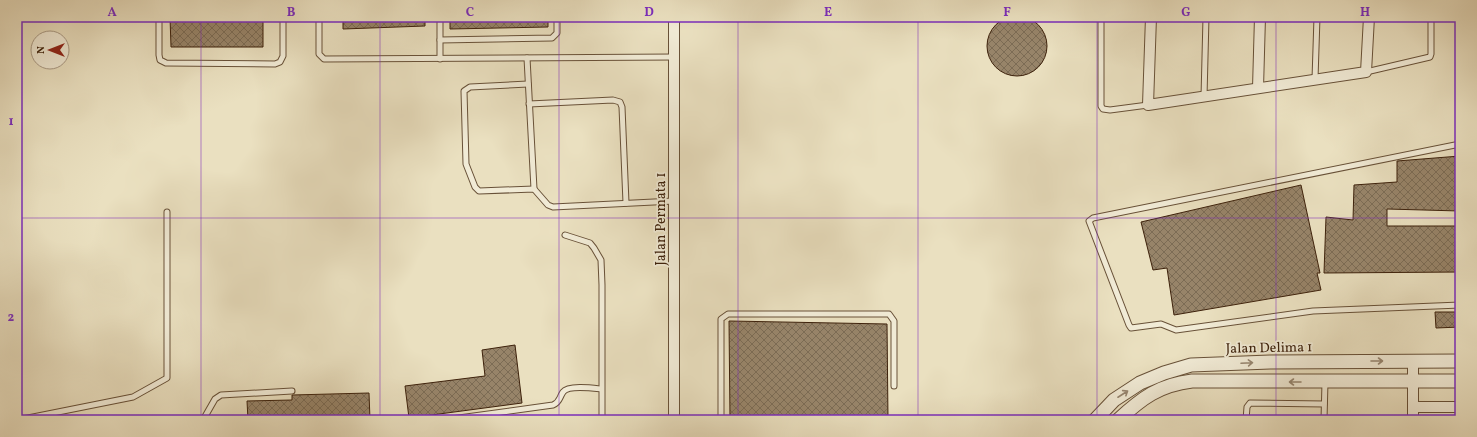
<svg xmlns="http://www.w3.org/2000/svg" width="1477" height="437" font-family="Vollkorn,serif">
	<style>
		.building { fill: url(#building-cross-hatch); stroke: #3d210b }
		.lines { fill: none; stroke-linecap: round; stroke-linejoin: round }
		.service-casing { stroke: #685138; stroke-width: 7 }
		.minor-casing { stroke: #685138; stroke-width: 12 }
		.tertiary-casing { stroke: #685138; stroke-width: 15 }
		.service { stroke: #f1ebd6; stroke-width: 5 }
		.minor { stroke: #f1ebd6; stroke-width: 10 }
		.tertiary { stroke: #f1ebd6; stroke-width: 13 }
		.oneway { stroke: #978670 }
		.grid { fill: none; stroke: #7b2cbf; stroke-width: 1; stroke-opacity: 0.55 }
		.labels { text-anchor: middle; stroke-width: 3.5; stroke-linejoin: round; paint-order: stroke }
		.street-label { font-size: 14px; fill: #3d210b; stroke: #f1ebd6 }
		.neatline { fill: none; stroke: #7b2cbf; stroke-width: 1.5 }
		.grid-label { font-size: 13px; text-anchor: middle; font-weight: bold; fill: #7b2cbf }
	</style>
	<defs>
		<pattern id="building-cross-hatch" width="8" height="8" patternUnits="userSpaceOnUse"><rect width="8" height="8" fill="#978469"/><path d="M0 0l8 8M0 8l8-8" fill="none" stroke="#7c6c55"/></pattern>
	</defs>
	<rect width="100%" height="100%" fill="#eae0c0"/>
	<filter id="stains"><feTurbulence type="fractalNoise" baseFrequency=".005" numOctaves="4"/><feColorMatrix values="0 0 0 0 .2 0 0 0 0 .09 0 0 0 0 .02 0 0 0 .5 -.17"/></filter>
	<radialGradient id="worn" r=".72"><stop offset=".6" stop-color="#630" stop-opacity="0"/><stop offset="1" stop-color="#630" stop-opacity=".3"/></radialGradient>
	<g class="building">
		<circle cx="1017" cy="46" r="30"/>
		<path d="M170,17H263V47H171Z"/>
		<path d="M343,17H425V26L343,29Z"/>
		<path d="M450,17H548V27L450,29Z"/>
		<path d="M1460,156V211L1387,209V226H1460V272L1324,273L1326,217L1353,220L1354,185L1397,182V161Z"/>
		<path d="M1301,185L1320,273H1317L1321,290L1174,315L1167,268L1153,270L1141,222Z"/>
		<path d="M1435,312H1460V327L1436,328Z"/>
		<path d="M729,321L887,324L888,420H730Z"/>
		<path d="M515,345L522,403L409,418L405,386L485,376L482,350Z"/>
		<path d="M369,393L370,420H248L247,401L292,400V395Z"/>
	</g>
	<g class="lines">
		<defs>
			<g id="service">
				<path d="M159,17V55L160,60L166,63L275,64L280,62L283,56V17"/>
				<path d="M319,17V54L324,59L674,57"/>
				<path d="M440,17V59"/>
				<path d="M1101,17V106L1103,109L1110,110L1148,105"/>
				<path d="M440,40L552,38L557,33V17"/>
				<path d="M527,58L534,189"/>
				<path d="M1366,72L1430,57L1431,54V17"/>
				<path d="M1315,79L1317,17"/>
				<path d="M528,84L470,87L464,91L466,164L475,187L479,191L534,189L548,205L553,207L674,201"/>
				<path d="M1204,97L1206,17"/>
				<path d="M529,104L613,100L620,102L622,107L626,203"/>
				<path d="M1460,144L1093,218L1089,221L1129,325L1131,328L1161,324L1176,330L1313,311L1460,305"/>
				<path d="M565,235L590,243L594,248L601,260L602,285V420"/>
				<path d="M18,420L133,397L167,378V212"/>
				<path d="M203,420L215,399L221,395L292,391"/>
				<path d="M444,420L553,405C560,402 559,398 563,392C568,385 592,388 601,389"/>
				<path d="M721,420V319L728,314H889L894,321V386"/>
				<path d="M1246,420L1247,407L1250,403L1324,404"/>
				<path d="M1324,420L1325,382"/>
			</g>
			<g id="minor">
				<path d="M674,17V420"/>
				<path d="M1151,17L1148,105L1366,72L1369,17"/>
				<path d="M1258,88L1260,17"/>
				<path d="M1413,361V420"/>
				<path d="M1413,407H1460"/>
			</g>
			<g id="tertiary">
				<path d="M1095,420L1114,400L1140,383L1164,373L1191,365L1270,362L1460,361"/>
				<path d="M1118,420C1142,398 1159,385 1192,381H1460"/>
			</g>
		</defs>
		<use href="#service" class="service-casing"/>
		<use href="#minor" class="minor-casing"/>
		<use href="#tertiary" class="tertiary-casing"/>
		<use href="#service" class="service"/>
		<use href="#minor" class="minor"/>
		<use href="#tertiary" class="tertiary"/>
	</g>
	<defs><path id="oneway-shaft" d="M-6 0H5M1.5-3L5.5 0L1.5 3" fill="none" stroke-width="1.6" stroke-linecap="round" stroke-linejoin="round"/></defs>
	<g class="oneway">
		<use href="#oneway-shaft" transform="translate(1377 361)"/>
		<use href="#oneway-shaft" transform="translate(1247 363) rotate(-3)"/>
		<use href="#oneway-shaft" transform="translate(1295 382) rotate(180)"/>
		<use href="#oneway-shaft" transform="translate(1123 394) rotate(-33)"/>
	</g>
	<path class="grid" d="M201,17V420M380,17V420M559,17V420M738,17V420M918,17V420M1097,17V420M1276,17V420M17,218H1460"/>
	<g class="labels">
		<g class="street-label">
			<text transform="translate(660 219) rotate(-90)" y="5">Jalan Permata 1</text>
			<text transform="translate(1269 347) rotate(-1)" y="5">Jalan Delima 1</text>
		</g>
	</g>
	<rect width="1477" height="437" fill="none" stroke="#eae0c0" stroke-width="44"/>
	<g transform="translate(50 50) rotate(270)"><circle r="19" fill="#f1ebd6" stroke="#a99a85"/>
	<path d="M0-3L7 15L0 10L-7 15Z" fill="#8f2418"/>
	<text y="-6" font-size="11" font-weight="bold" text-anchor="middle" fill="#3d210b">N</text>
	</g>
	<rect x="22" y="22" width="1433" height="393" class="neatline"/>
	<g class="grid-label">
		<text x="112" y="16">A</text>
		<text x="291" y="16">B</text>
		<text x="470" y="16">C</text>
		<text x="649" y="16">D</text>
		<text x="828" y="16">E</text>
		<text x="1007" y="16">F</text>
		<text x="1186" y="16">G</text>
		<text x="1365" y="16">H</text>
		<text x="11" y="125">1</text>
		<text x="11" y="321">2</text>
	</g>
	<rect width="100%" height="100%" filter="url(#stains)"/>
	<rect width="100%" height="100%" fill="url(#worn)"/>
</svg>
